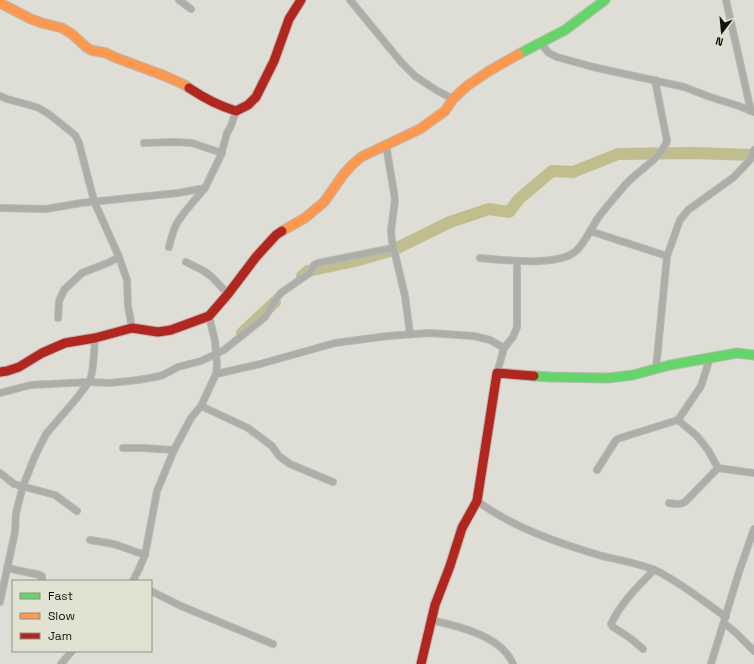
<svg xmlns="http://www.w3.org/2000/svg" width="754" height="664" font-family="'Space Grotesk',sans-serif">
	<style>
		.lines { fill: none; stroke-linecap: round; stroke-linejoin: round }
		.river { stroke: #c1be8e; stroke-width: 12 }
		.street-casing { stroke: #b9b9b3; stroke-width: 8 }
		.fast-casing { stroke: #b9b9b3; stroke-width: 11 }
		.slow-casing { stroke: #b9b9b3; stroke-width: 11 }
		.jam-casing { stroke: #b9b9b3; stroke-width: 11 }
		.street { stroke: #adada9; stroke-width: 6 }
		.fast { stroke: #63d668; stroke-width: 9 }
		.slow { stroke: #ff974d; stroke-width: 9 }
		.jam { stroke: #b3261e; stroke-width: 9 }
	</style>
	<rect width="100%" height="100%" fill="#deded6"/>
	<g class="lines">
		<g class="river">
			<path d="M302,276L308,271L355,261L393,250L450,222L489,209L509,212L519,199L552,171L573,172L618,154L692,153L754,155"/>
			<path d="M242,333L275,302"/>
		</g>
		<defs>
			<g id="street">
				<path d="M179,0L191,9"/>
				<path d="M350,0L401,62L415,76L436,90L453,99"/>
				<path d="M726,0L751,111"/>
				<path d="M540,43L549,53L557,57L593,67L684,87L710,97L739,106L754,112"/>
				<path d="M0,96L7,99L26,104L39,108L50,115L75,135L79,143L94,201L119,257L127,280L128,306L132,328"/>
				<path d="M144,143L175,142L192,143L222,153"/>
				<path d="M386,145L394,193L395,200L391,231L392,241L405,296L410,334"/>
				<path d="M0,208L46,209L81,203L178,193L205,188L221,155L227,133L231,126L236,111"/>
				<path d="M590,231L667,256"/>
				<path d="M169,247C171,239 173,230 177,223C185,210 196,199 205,188"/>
				<path d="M480,258C503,260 558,267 576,251C584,244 592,227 598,218C606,207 616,196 625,185C638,170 660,160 667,141L655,80"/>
				<path d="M186,262L204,271L212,277L228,294"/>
				<path d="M58,318L59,301L64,290L82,273L110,262L119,257"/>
				<path d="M95,338C94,349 94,374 89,382L110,383L138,380L155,377L163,375L178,367L201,361L224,350L265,317L276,299L281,293L311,272L314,265L318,263L393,248"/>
				<path d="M710,358L701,386L678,420L697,436L708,450L718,468L754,473"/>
				<path d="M656,369L667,256L680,220L688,210L734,177L750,160L754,150"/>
				<path d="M497,373L504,348L513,337L517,327V261"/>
				<path d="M216,374L260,364L335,343L388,336L429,333L474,336L490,340L504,348"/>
				<path d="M0,393L31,385L89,382L76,399L46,434L35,456L23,486L16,513L15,532L0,602"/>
				<path d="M201,406L248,428L272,446L279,456L290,464L333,482"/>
				<path d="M123,448H142L174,450"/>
				<path d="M597,470L616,440L620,438L678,420"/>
				<path d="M0,473L14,484L55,495L77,511"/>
				<path d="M477,501C514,528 558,543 602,556C619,560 638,563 655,570C680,582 703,601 726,617"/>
				<path d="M669,503C675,504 679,505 685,502L718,468"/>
				<path d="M90,540L114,544L145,555"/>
				<path d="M7,568L40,575L42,576V578L41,581"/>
				<path d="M133,581L139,569L145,555L157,491L162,479L174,450L191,418L201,406L216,374L217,365L216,354L215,341L209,316"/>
				<path d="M151,591L181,606L273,644"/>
				<path d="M431,620C458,626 502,636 513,664"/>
				<path d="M724,623L735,632L754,651"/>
				<path d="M643,649L630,638L613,627L611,624C621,603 638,586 654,570"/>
				<path d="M61,664L72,651"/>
				<path d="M711,664L739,572L754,529"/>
			</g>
			<g id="fast">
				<path d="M519,54L565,30L605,0"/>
				<path d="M534,376L551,377L608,378L633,375L670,365L737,353L754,355"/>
			</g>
			<g id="slow">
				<path d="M0,3L31,19L42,23L62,28L72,34L86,47L91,50L106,53L114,57L165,76L185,85L189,88"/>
				<path d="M282,231L305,218L324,202L343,175L352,165L361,157L420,129L445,111L453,99L467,86L489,71L519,54"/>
			</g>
			<g id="jam">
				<path d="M189,88C204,98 219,106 236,111L248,105L256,97L274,61L289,19L301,0"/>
				<path d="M0,372L7,371L19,367L42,353L65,343L95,338L132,328L158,332L171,330L209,316L228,294L256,257L276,235L282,231"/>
				<path d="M421,664L435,605L450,566L462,528L477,501L497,373L534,376"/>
			</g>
		</defs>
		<use href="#street" class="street-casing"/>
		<use href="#fast" class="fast-casing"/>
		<use href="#slow" class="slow-casing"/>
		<use href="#jam" class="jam-casing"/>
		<use href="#street" class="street"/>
		<use href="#fast" class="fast"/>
		<use href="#slow" class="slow"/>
		<use href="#jam" class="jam"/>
	</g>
	<rect x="12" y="580" width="140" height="72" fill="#e2e2d3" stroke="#8f8f84"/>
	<rect x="20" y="593" width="20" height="6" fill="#63d668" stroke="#8f8f84"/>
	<text x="48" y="600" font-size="12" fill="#13130e">Fast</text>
	<rect x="20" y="613" width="20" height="6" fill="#ff974d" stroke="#8f8f84"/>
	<text x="48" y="620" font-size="12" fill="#13130e">Slow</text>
	<rect x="20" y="633" width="20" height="6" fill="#b3261e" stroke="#8f8f84"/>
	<text x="48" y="640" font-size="12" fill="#13130e">Jam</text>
	<g transform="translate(722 32) rotate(196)" stroke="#e2e2d3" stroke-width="3" paint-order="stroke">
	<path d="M0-3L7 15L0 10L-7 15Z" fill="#13130e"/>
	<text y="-6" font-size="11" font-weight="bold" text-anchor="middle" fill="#13130e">N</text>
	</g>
</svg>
